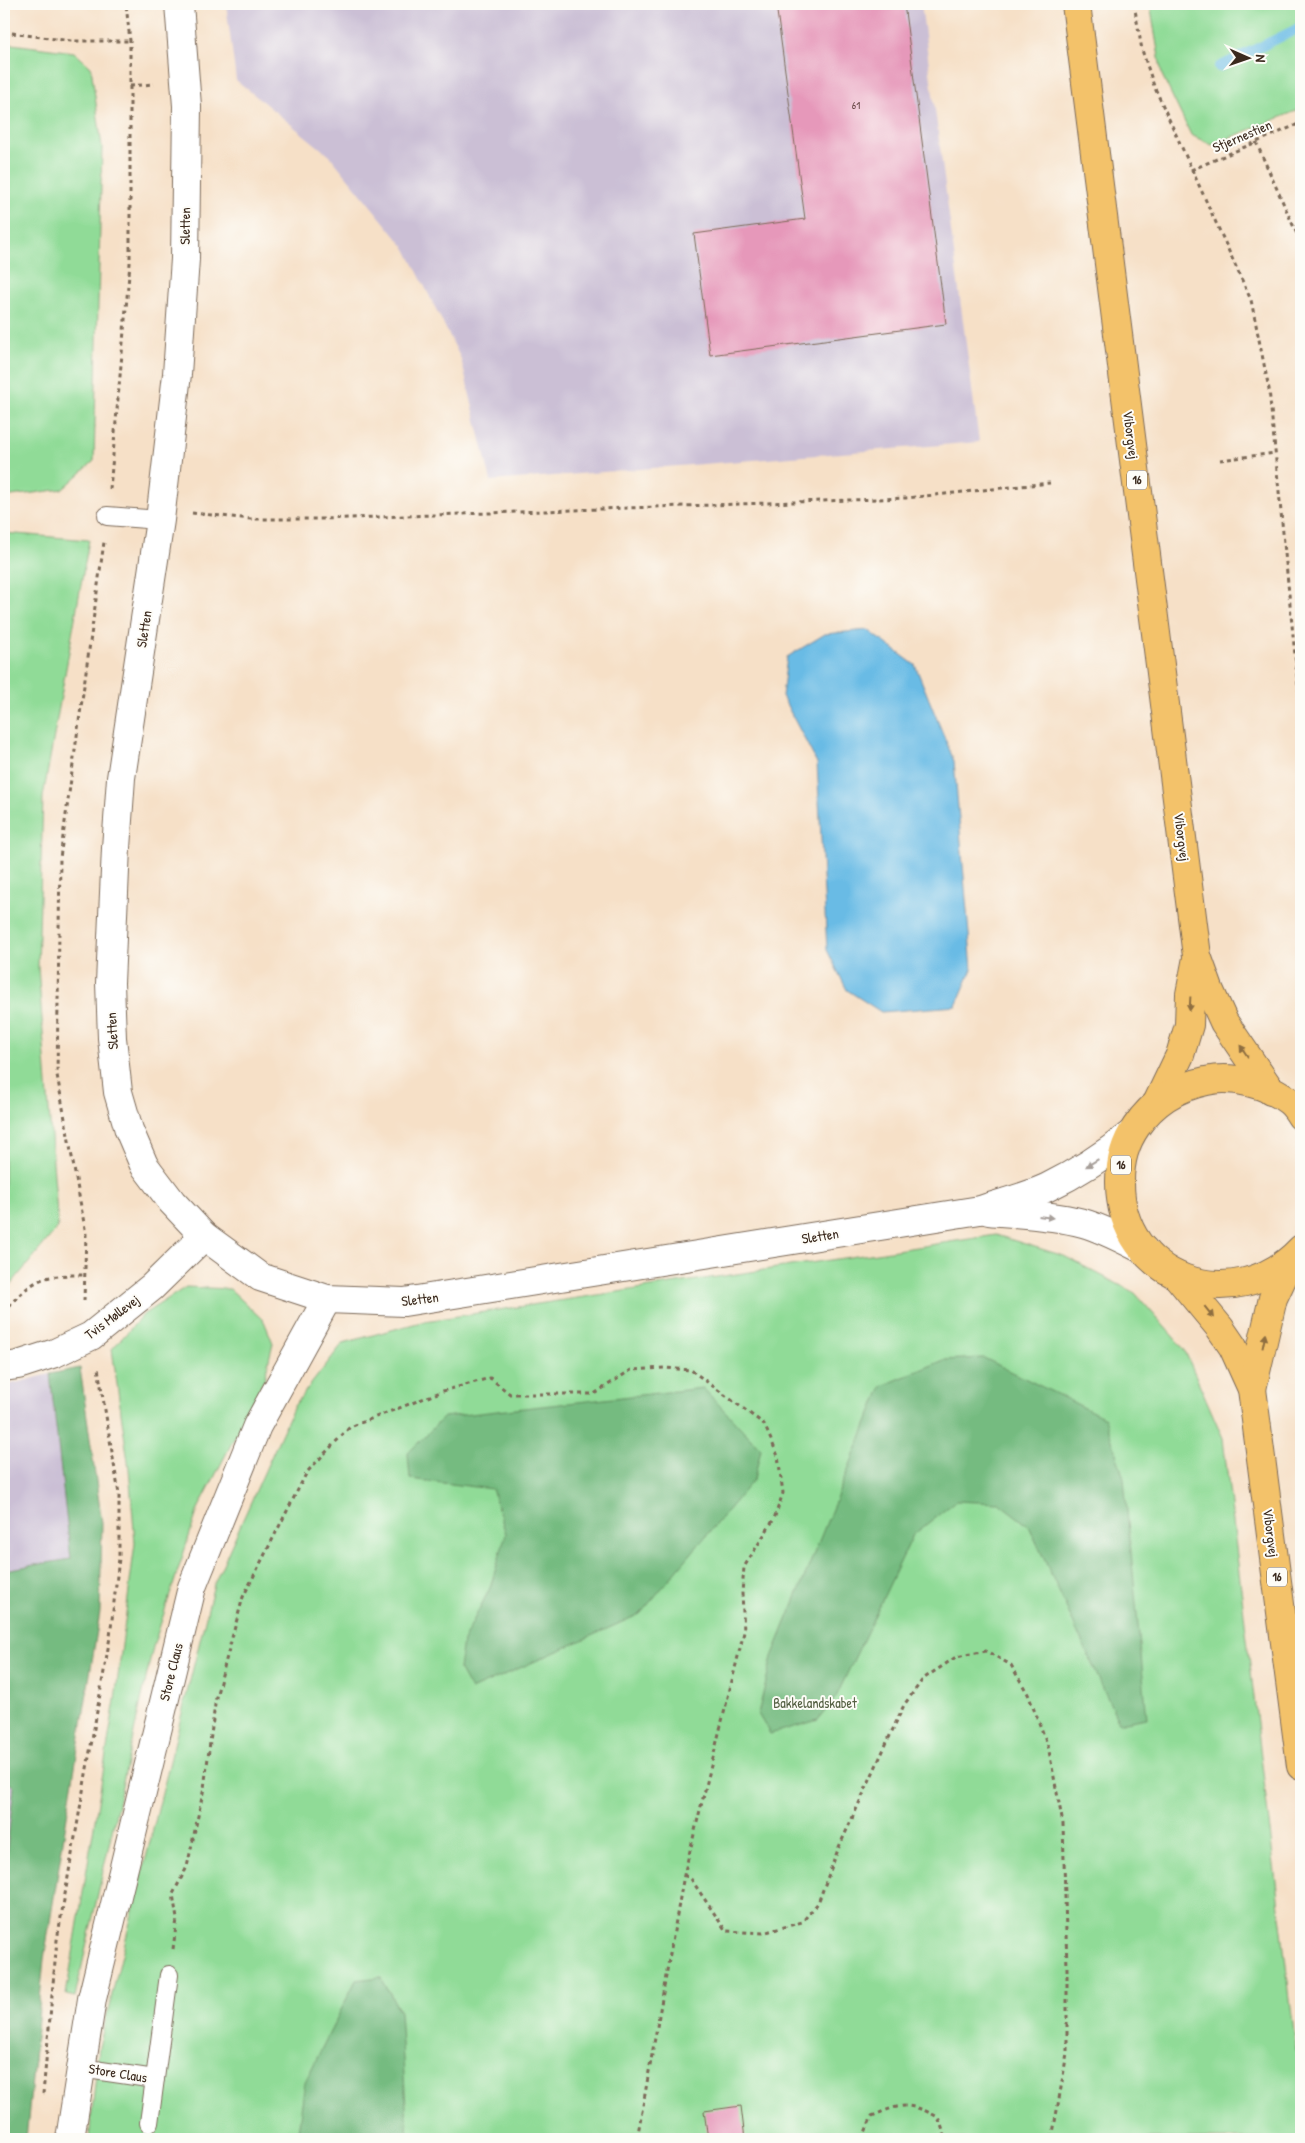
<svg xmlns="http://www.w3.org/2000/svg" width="1305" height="2143" font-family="'Patrick Hand',sans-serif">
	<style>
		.industrial { fill: #cbbfd5 }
		.green { fill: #90db97; stroke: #66825a }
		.forest { fill: #74bb80; stroke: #58724f }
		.water { fill: #69bbe5; stroke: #527282 }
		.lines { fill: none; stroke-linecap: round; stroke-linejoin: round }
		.stream { stroke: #69bbe5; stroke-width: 10 }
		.building { fill: #e698ba }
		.service-casing { stroke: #7c6a59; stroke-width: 20 }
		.tertiary-casing { stroke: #7c6a59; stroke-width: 30 }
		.primary-casing { stroke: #7c6a59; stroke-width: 30 }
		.path { stroke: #7c6a59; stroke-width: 3; stroke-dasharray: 4 4; stroke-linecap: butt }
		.service { stroke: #fff; stroke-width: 18 }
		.tertiary { stroke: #fff; stroke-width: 28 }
		.primary { stroke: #f3c26a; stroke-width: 28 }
		.oneway { fill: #8e6e40 }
		.oneway2 { fill: #a79f9a }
		.labels { text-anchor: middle; stroke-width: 4; stroke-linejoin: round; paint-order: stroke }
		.number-label { font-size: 11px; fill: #664645 }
		.shield { fill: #fdfcf7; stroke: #75695f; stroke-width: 1 }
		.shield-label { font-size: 12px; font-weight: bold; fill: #3b2a1e }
		.street-label { font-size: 14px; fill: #3b2a1e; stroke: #fdfcf7 }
		.park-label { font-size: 14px; fill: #545f42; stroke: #fdfcf7 }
	</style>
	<rect width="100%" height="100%" fill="#fdfcf7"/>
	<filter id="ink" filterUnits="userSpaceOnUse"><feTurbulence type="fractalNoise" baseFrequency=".02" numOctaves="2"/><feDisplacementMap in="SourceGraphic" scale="10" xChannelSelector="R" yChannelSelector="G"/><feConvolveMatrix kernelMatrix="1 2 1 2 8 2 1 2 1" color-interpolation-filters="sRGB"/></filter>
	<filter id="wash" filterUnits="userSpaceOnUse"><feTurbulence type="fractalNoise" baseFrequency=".0096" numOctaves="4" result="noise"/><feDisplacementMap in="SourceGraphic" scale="20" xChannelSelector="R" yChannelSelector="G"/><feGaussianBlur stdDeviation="1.12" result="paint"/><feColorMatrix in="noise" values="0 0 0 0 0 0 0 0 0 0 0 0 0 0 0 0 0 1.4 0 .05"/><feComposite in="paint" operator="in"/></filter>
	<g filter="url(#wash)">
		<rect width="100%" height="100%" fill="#f6e0c7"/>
		<g class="industrial">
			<path d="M226,4H921L979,442L491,481L461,359L406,249L330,156L236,80Z"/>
			<path d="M50,1374L71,1559L4,1570V1386Z"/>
			<path d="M4,1779L14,1787L4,1876Z"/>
		</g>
		<g class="green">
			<path d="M1150,4H1301V109L1212,145L1191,135L1162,75Z"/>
			<path d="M4,43L74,52L91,67L102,147L94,461L63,489L4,497Z"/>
			<path d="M4,533L89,540L43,797L38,967L58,1227L4,1293Z"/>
			<path d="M996,1235L1064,1256L1135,1293L1184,1349L1223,1438L1301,2091V2139H89L99,2047L214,1584L294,1406L343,1343L425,1321Z"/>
			<path d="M186,1287L230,1289L264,1321L273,1343L264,1380L198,1509L153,1647L75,1997L66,1995L115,1700L135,1543L129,1469L112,1349L144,1314Z"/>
		</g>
		<g class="forest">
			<path d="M984,1358L1105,1418L1124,1479L1147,1718L1119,1723L1029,1526L999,1503L956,1501L913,1535L836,1697L818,1720L770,1734L758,1714L772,1657L882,1386L944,1360Z"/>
			<path d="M80,1368L102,1523L100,1612L44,1959L26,2139H4V1876L14,1787L4,1779V1570L71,1559L50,1374Z"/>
			<path d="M703,1388L761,1449L754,1479L640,1614L471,1690L459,1669L463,1641L490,1588L506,1534L492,1489L410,1479L408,1453L444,1417Z"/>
			<path d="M381,1977L400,2012L408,2139H297L305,2082L356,1980Z"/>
		</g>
		<path class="water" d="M868,630L915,665L954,761L972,969L956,1006L881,1012L847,990L827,950L817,763L782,696L787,657L825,634Z"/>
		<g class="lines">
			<path class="stream" d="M1219,67L1301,27"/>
		</g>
		<g id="blocks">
			<g class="building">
				<path d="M776,4H904L946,324L710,355L694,234L805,219Z"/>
				<path d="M741,2106L745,2139H708L704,2111Z"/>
			</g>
		</g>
	</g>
	<g filter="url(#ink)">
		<use href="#blocks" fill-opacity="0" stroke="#7c6a59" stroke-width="1"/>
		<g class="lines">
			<defs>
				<g id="service">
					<path d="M107,516L160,520"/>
					<path d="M81,2068L155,2079"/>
					<path d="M149,2123L169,1975"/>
				</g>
				<g id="tertiary">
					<path d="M179,4L187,106L185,259L177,374L160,520L121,778L116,848L110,983L112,1038L118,1092L129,1130L144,1165L172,1202L204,1236L260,1277L327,1299L404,1302L980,1210C1002,1203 1026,1197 1046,1188C1077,1173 1105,1155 1131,1134"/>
					<path d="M989,1211C1020,1214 1053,1215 1083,1223C1104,1229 1124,1240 1144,1250"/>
					<path d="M4,1367L18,1365L55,1353L91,1336L152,1287L204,1236"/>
					<path d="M70,2139L92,1999L192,1587L257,1426L327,1299"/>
				</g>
				<g id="primary">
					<path d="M1076,4L1197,956L1209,989L1224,1022L1271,1091"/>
					<path d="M1157,1103L1180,1055L1189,1025L1190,994L1197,958"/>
					<path d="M1301,1116C1298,1111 1294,1105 1289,1101C1267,1084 1233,1075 1206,1081C1177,1087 1153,1102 1136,1127C1125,1143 1120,1161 1120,1181C1119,1280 1234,1320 1301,1249"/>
					<path d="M1177,1276L1220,1328L1233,1347L1252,1389L1301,1766"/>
					<path d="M1252,1389L1273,1298L1291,1260"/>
				</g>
			</defs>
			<use href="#service" class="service-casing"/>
			<use href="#tertiary" class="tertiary-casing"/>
			<use href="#primary" class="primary-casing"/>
			<g class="path">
				<path d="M1134,4L1142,50L1154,86L1251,300L1269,389L1301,717"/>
				<path d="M4,32L71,41H130"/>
				<path d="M130,86L154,84"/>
				<path d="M1256,142L1301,243"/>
				<path d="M1191,170L1301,123"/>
				<path d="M1220,460L1275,453"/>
				<path d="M110,489L130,263V41L126,4"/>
				<path d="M192,513L251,519H322L906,498L1050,483"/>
				<path d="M84,1301L86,1234L57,1075L60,858L104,542"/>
				<path d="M4,1313C14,1299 29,1283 46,1278C57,1275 72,1275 85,1275"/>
				<path d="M684,1875L691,1879L726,1931L763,1933L802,1922L818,1903L839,1847L904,1705L923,1679L956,1657L986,1651L1011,1665L1028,1694L1048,1746L1063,1824L1067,1969V2053L1052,2139"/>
				<path d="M173,1949L177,1919L173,1894L187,1867L204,1788L216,1697L243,1597L307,1472L350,1427L443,1391L490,1378L510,1394H594L631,1370L664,1368L691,1370L764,1424L778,1456L783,1493L774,1519L744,1567L742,1593L744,1632L684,1875L637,2139"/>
				<path d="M43,2094L57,1940L110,1637L119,1558V1494L98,1368"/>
				<path d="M864,2139V2135L872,2116C902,2103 909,2102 938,2117L946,2139"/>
			</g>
			<use href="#service" class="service"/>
			<use href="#tertiary" class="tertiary"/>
			<use href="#primary" class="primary"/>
		</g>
		<defs><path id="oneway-solid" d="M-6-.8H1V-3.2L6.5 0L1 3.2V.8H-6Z" transform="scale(1.25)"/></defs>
		<g class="oneway">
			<use href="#oneway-solid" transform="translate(1190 1004) rotate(93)"/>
			<use href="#oneway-solid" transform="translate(1244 1051) rotate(-124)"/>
			<use href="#oneway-solid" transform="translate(1209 1312) rotate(52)"/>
			<use href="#oneway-solid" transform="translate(1264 1341) rotate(-78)"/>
		</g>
		<g class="oneway2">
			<use href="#oneway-solid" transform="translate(1092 1163) rotate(149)"/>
			<use href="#oneway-solid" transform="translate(1046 1217) rotate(7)"/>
		</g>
	</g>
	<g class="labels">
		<g class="number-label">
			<text x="856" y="109">61</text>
		</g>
		<g class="shield">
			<rect x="1127" y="470.5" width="20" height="19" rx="4"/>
			<rect x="1111" y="1155.5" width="20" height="19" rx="4"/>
			<rect x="1267" y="1567.5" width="20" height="19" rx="4"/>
		</g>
		<g class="shield-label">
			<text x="1137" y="484">16</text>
			<text x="1121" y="1169">16</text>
			<text x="1277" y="1581">16</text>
		</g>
		<g class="street-label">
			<text transform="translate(1242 136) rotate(-23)" y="5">Stjernestien</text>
			<text transform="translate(185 226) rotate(-89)" y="5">Sletten</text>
			<text transform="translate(1131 435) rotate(83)" y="5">Viborgvej</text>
			<text transform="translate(144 629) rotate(-81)" y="5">Sletten</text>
			<text transform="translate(1182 837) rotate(83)" y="5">Viborgvej</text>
			<text transform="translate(112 1031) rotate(-93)" y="5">Sletten</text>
			<text transform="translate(820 1236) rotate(-9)" y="5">Sletten</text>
			<text transform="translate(420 1299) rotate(-7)" y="5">Sletten</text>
			<text transform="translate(112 1317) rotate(-37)" y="5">Tvis Møllevej</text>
			<text transform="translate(1271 1533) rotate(83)" y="5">Viborgvej</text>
			<text transform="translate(171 1672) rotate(-76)" y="5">Store Claus</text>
			<text transform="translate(118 2073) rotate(9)" y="5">Store Claus</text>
		</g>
		<g class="park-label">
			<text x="815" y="1708">Bakkelandskabet</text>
		</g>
	</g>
	<rect width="1305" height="2143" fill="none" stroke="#fdfcf7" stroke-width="20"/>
	<g transform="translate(1248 58) rotate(92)" stroke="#fdfcf7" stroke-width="4" paint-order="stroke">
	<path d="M0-4L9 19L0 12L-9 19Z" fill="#3b2a1e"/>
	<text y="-8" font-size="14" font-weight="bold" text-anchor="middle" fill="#3b2a1e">N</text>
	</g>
</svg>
